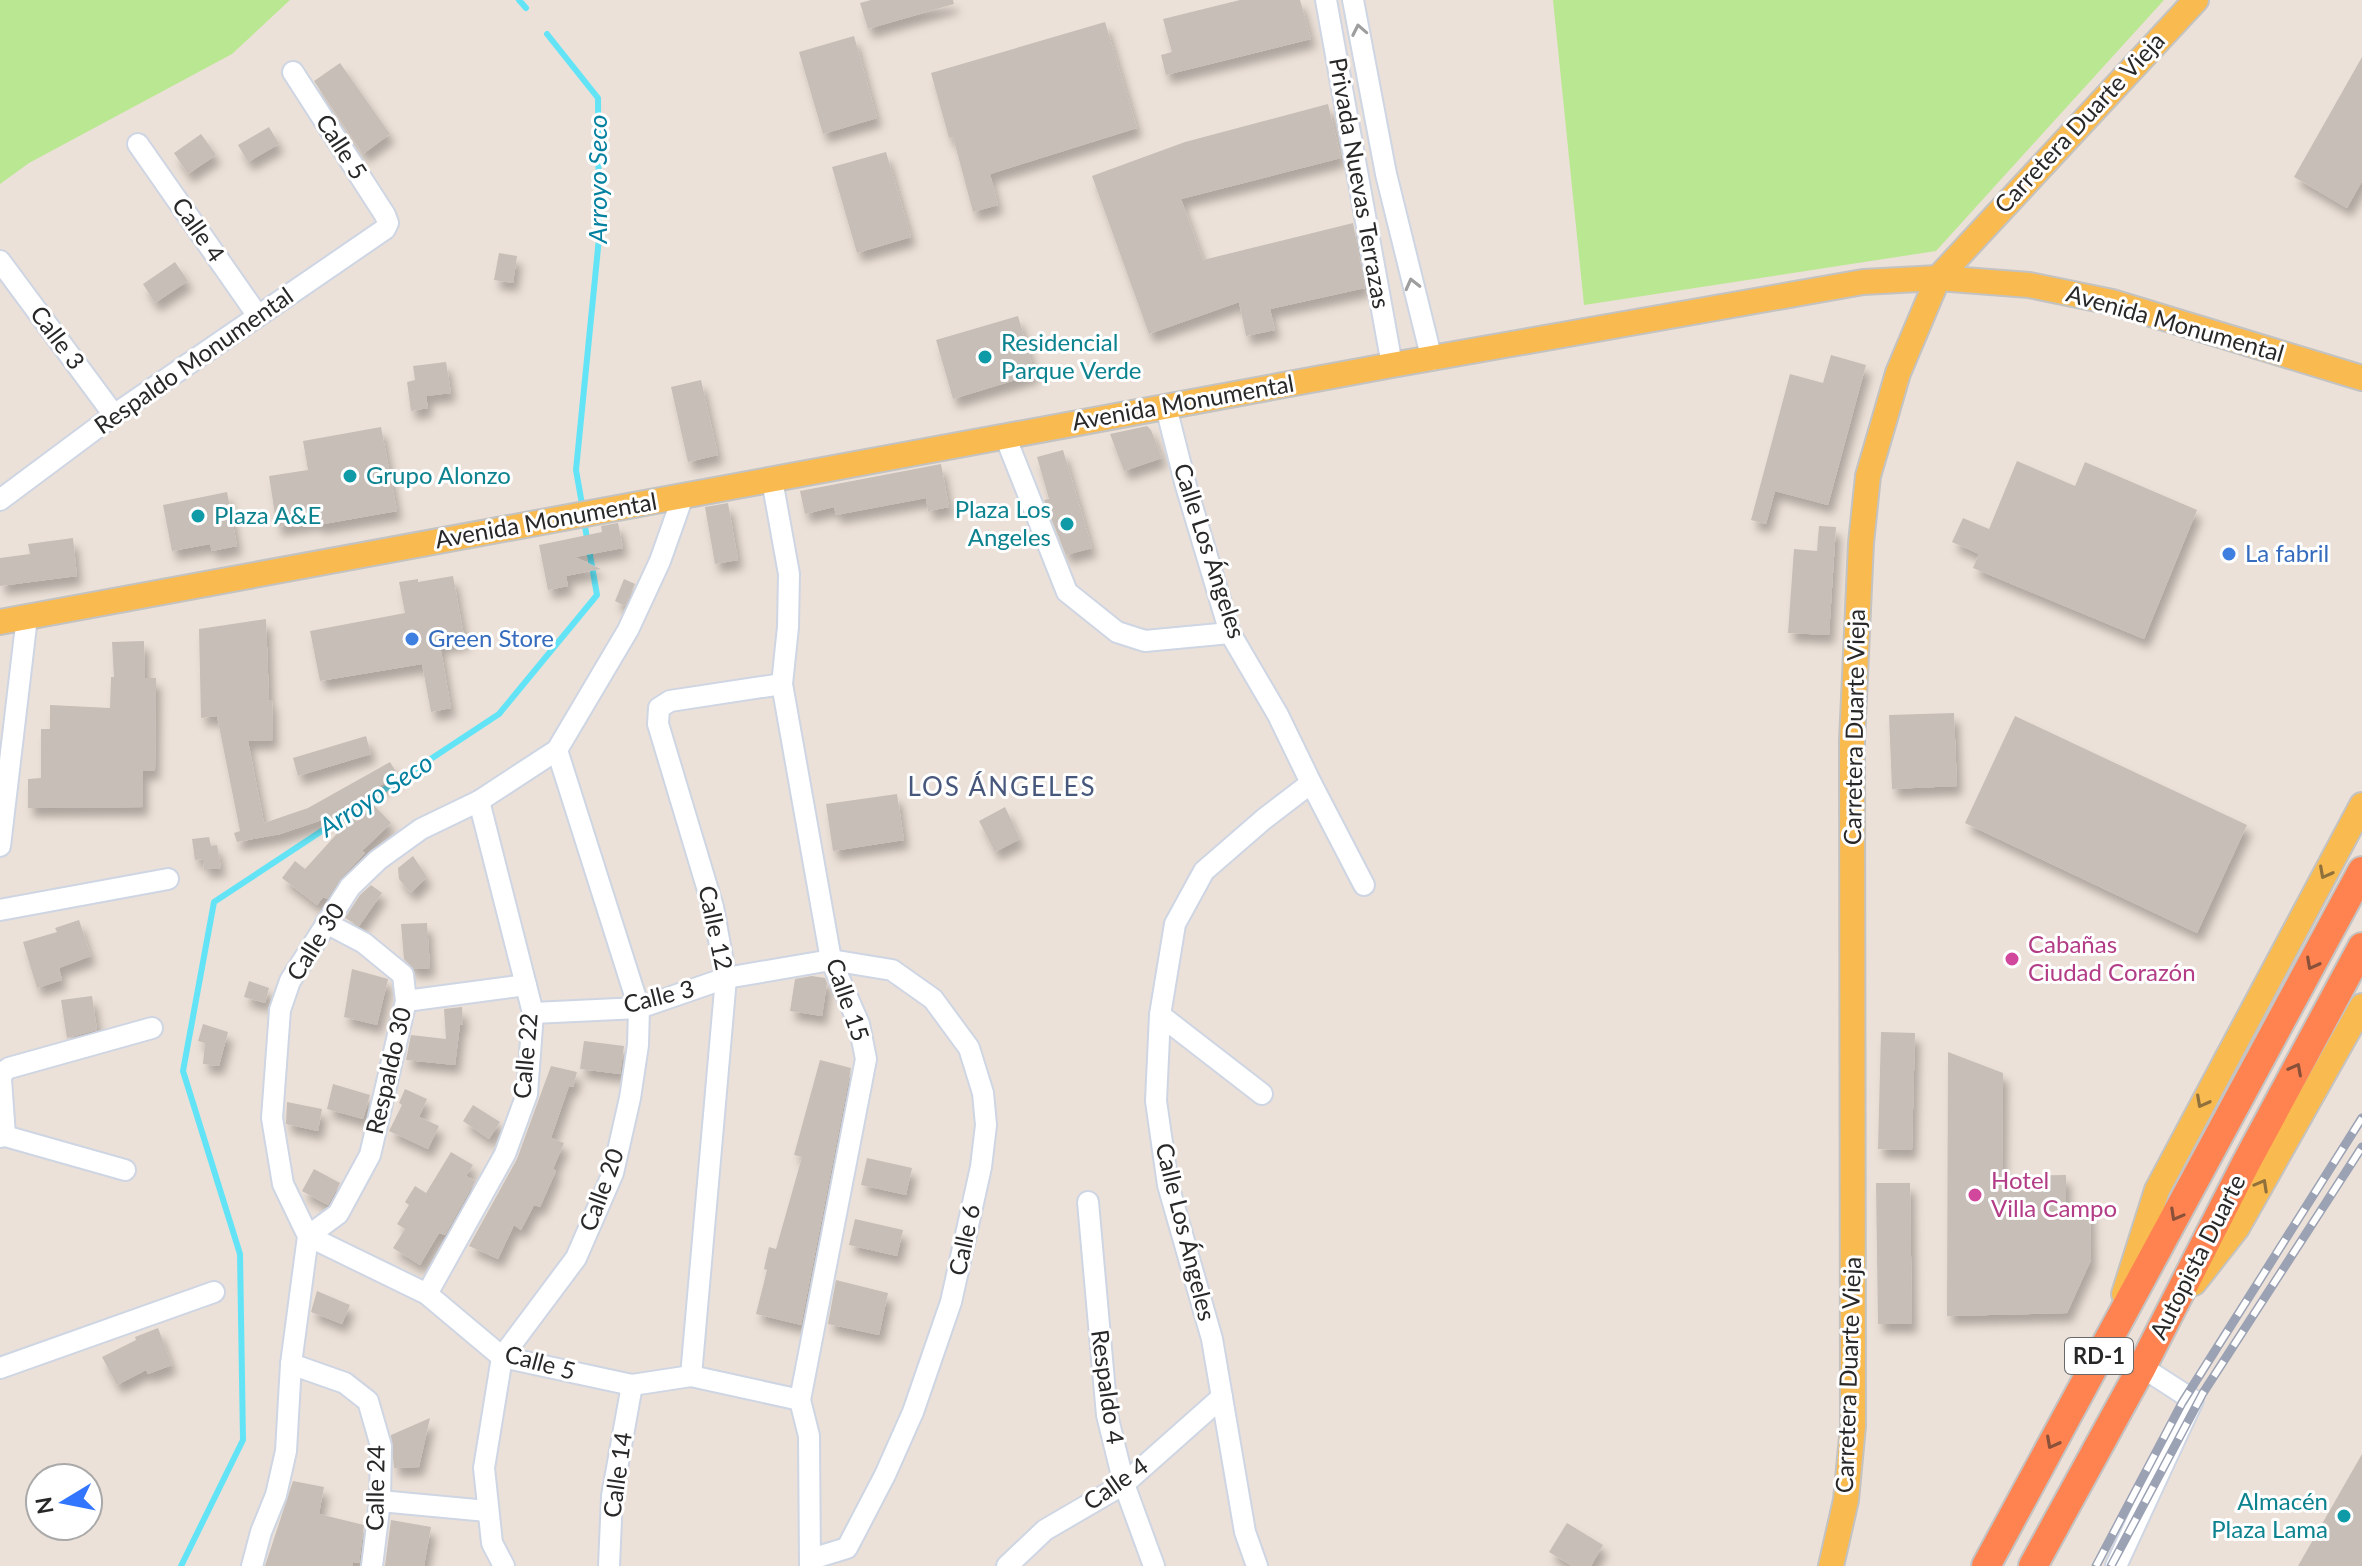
<svg xmlns="http://www.w3.org/2000/svg" width="2362" height="1566" font-family="Lato,sans-serif">
	<style>
		.green { fill: #bae791 }
		.lines { fill: none; stroke-linecap: round; stroke-linejoin: round }
		.stream { stroke: #63e4f6; stroke-width: 6 }
		.building { fill: #c7beb8; filter: url(#shadow) }
		.minor-casing { stroke: #ced5e3; stroke-width: 24 }
		.major-casing { stroke: #c3c3c3; stroke-width: 28 }
		.highway-casing { stroke: #c3c3c3; stroke-width: 32 }
		.minor { stroke: #fff; stroke-width: 20 }
		.major { stroke: #f9ba50; stroke-width: 24 }
		.highway { stroke: #ff8350; stroke-width: 28 }
		.rail-casing { stroke: #9ba2b4; stroke-width: 9 }
		.rail { stroke: #fff; stroke-width: 6; stroke-dasharray: 18; stroke-linecap: butt }
		.oneway { stroke: #9e9e9e }
		.oneway2 { stroke: #90713c }
		.oneway3 { stroke: #89513a }
		.culture-dot { fill: #0f9aa8; stroke: #fff; stroke-width: 3 }
		.shop-dot { fill: #3f7fe0; stroke: #fff; stroke-width: 3 }
		.hotel-dot { fill: #d1479c; stroke: #fff; stroke-width: 3 }
		.labels { text-anchor: middle; stroke-width: 6; stroke-linejoin: round; paint-order: stroke }
		.shield { fill: #fff; stroke: #686868; stroke-width: 2 }
		.shield-label { font-size: 22px; font-weight: bold; fill: #282828 }
		.street-label { font-size: 24px; fill: #282828; stroke: #fff }
		.culture-label { font-size: 24px; fill: #0d838f; stroke: #fff; text-anchor: start }
		.shop-label { font-size: 24px; fill: #366cbe; stroke: #fff; text-anchor: start }
		.hotel-label { font-size: 24px; fill: #b23c85; stroke: #fff; text-anchor: start }
		.water-label { font-size: 26px; font-style: italic; fill: #0581a0; stroke: #fff }
		.neighbourhood-label { font-size: 26px; letter-spacing: 2px; fill: #46577b; stroke: #fff }
	</style>
	<defs>
		<filter id="shadow"><feDropShadow dx="5" dy="9" stdDeviation="4" flood-color="#0004"/></filter>
	</defs>
	<rect width="100%" height="100%" fill="#ece1d8"/>
	<g class="green">
		<path d="M0,0H290L232,54L29,163L0,184Z"/>
		<path d="M1553,0H2164L1936,251L1584,305Z"/>
	</g>
	<g class="lines">
		<g class="stream">
			<path d="M519,0L526,8"/>
			<path d="M547,34L598,98L599,238L576,470L583,510"/>
			<path d="M181,1566L243,1440L240,1254L183,1071L214,902L499,714L597,595L584,521"/>
		</g>
	</g>
	<g class="building">
		<path d="M871,0H953L954,4L868,29L860,3Z"/>
		<path d="M1240,0H1300L1311,39L1166,75L1161,55L1172,52L1163,19Z"/>
		<path d="M1105,22L1137,128L990,174L998,205L973,212L953,137L949,138L931,73Z"/>
		<path d="M854,36L877,118L823,134L799,52Z"/>
		<path d="M2362,57V181L2347,208L2294,177Z"/>
		<path d="M340,63L390,134L363,154L314,81Z"/>
		<path d="M1328,104L1341,158L1181,199L1203,260L1353,223L1365,288L1270,309L1275,330L1246,336L1239,302L1149,334L1092,176L1185,142Z"/>
		<path d="M269,127L279,144L248,162L238,145Z"/>
		<path d="M201,134L216,155L188,174L174,153Z"/>
		<path d="M886,152L911,237L857,253L832,167Z"/>
		<path d="M499,253L517,256L513,283L494,280Z"/>
		<path d="M175,262L188,281L155,303L143,284Z"/>
		<path d="M1018,316L1035,374L953,399L936,340Z"/>
		<path d="M1831,355L1866,365L1828,505L1775,491L1766,524L1751,520L1790,374L1823,383Z"/>
		<path d="M446,362L451,393L426,396L428,408L411,411L407,382L415,380L413,366Z"/>
		<path d="M701,380L718,455L688,462L671,387Z"/>
		<path d="M1147,426L1151,430L1162,458L1124,471L1110,434Z"/>
		<path d="M381,427L397,511L318,525L317,521L277,527L269,476L308,470L303,441Z"/>
		<path d="M1063,450L1092,548L1066,555L1044,500L1049,499L1037,457Z"/>
		<path d="M2017,461L2075,486L2085,462L2197,510L2144,639L1973,568L1979,554L1952,542L1963,518L1989,529Z"/>
		<path d="M941,464L949,507L928,511L926,498L836,515L834,507L805,514L800,491Z"/>
		<path d="M227,492L237,546L212,551L210,544L172,551L163,505Z"/>
		<path d="M728,503L738,560L715,564L705,507Z"/>
		<path d="M618,523L623,548L575,557L601,569L566,576L568,586L548,590L539,545L602,532L601,526Z"/>
		<path d="M1819,526L1836,527L1829,635L1788,633L1794,549L1817,551Z"/>
		<path d="M73,538L77,576L0,586V558L30,554L28,544Z"/>
		<path d="M453,576L465,641L440,645L451,708L431,712L422,664L320,681L310,631L405,613L399,582L418,579V582Z"/>
		<path d="M624,579L635,584L625,606L615,601Z"/>
		<path d="M266,619L269,700H272L273,740L248,741L264,823L308,808L390,762L398,775L364,795L391,823L362,851L365,853L341,878L327,899L323,897L317,905L282,878L295,861L305,869L361,807L280,834L237,842L234,833L240,831L217,716L201,718L199,629Z"/>
		<path d="M144,641L145,678H156L155,771H143V807L28,808V779L41,778V729H50V705L110,708L111,677H114L112,642Z"/>
		<path d="M1954,713L1957,786L1892,789L1889,715Z"/>
		<path d="M2015,716L2247,825L2197,933L1965,823Z"/>
		<path d="M366,736L371,754L298,776L293,758Z"/>
		<path d="M897,794L904,840L833,851L826,804Z"/>
		<path d="M1005,807L1020,839L995,852L979,821Z"/>
		<path d="M209,837L211,846L217,845L221,868L204,869L203,859L195,860L192,839Z"/>
		<path d="M413,856L427,877L411,893L399,879L398,868Z"/>
		<path d="M371,885L382,893L359,926L345,918L360,895Z"/>
		<path d="M79,920L91,956L59,968L62,980L37,988L23,942L57,932L55,928Z"/>
		<path d="M427,923L430,968L414,969L404,959L401,924Z"/>
		<path d="M352,969L388,979L377,1025L344,1017Z"/>
		<path d="M812,976L825,978L827,983L822,1016L790,1011L795,979Z"/>
		<path d="M249,981L269,988L265,1003L244,997Z"/>
		<path d="M92,996L97,1030L67,1038L61,1000Z"/>
		<path d="M462,1007L463,1024L460,1025L455,1065L406,1060L411,1035L446,1039L444,1009Z"/>
		<path d="M203,1024L228,1032L219,1066L203,1064L205,1043L198,1041Z"/>
		<path d="M1881,1032L1915,1033L1912,1150L1878,1149Z"/>
		<path d="M584,1041L624,1046L620,1074L580,1069Z"/>
		<path d="M1948,1052L2003,1073L2002,1176L2066,1175V1207L2090,1206L2091,1260L2067,1313L1947,1316Z"/>
		<path d="M820,1060L851,1068L801,1325L756,1314L767,1270L764,1269L769,1247L776,1249L802,1157L794,1155Z"/>
		<path d="M551,1066L577,1072L573,1087L569,1086L551,1138L564,1143L553,1169L556,1171L540,1207L534,1205L521,1230L514,1225L498,1259L469,1246L517,1159Z"/>
		<path d="M333,1084L370,1095L363,1119L327,1109Z"/>
		<path d="M405,1089L427,1099L419,1117L439,1126L428,1149L389,1131L402,1105L399,1103Z"/>
		<path d="M287,1102L322,1109L318,1131L286,1124Z"/>
		<path d="M473,1105L500,1122L489,1139L463,1121Z"/>
		<path d="M451,1152L473,1165L466,1176L475,1181L445,1235L439,1233L420,1265L393,1248L405,1229L397,1224L409,1205L405,1202L415,1186L426,1193Z"/>
		<path d="M867,1158L912,1168L906,1195L861,1185Z"/>
		<path d="M314,1169L340,1183L328,1205L302,1191Z"/>
		<path d="M1876,1183H1910L1912,1324H1878Z"/>
		<path d="M855,1219L903,1230L897,1256L849,1245Z"/>
		<path d="M836,1280L888,1293L879,1335L828,1324Z"/>
		<path d="M317,1291L350,1305L342,1324L311,1312Z"/>
		<path d="M158,1328L172,1365L148,1374L146,1370L117,1385L102,1357L136,1340L135,1337Z"/>
		<path d="M430,1418L419,1467L394,1468L391,1435Z"/>
		<path d="M2362,1454V1566H2298Z"/>
		<path d="M293,1481L324,1487L319,1514L364,1525L359,1563L353,1562V1566H265Z"/>
		<path d="M391,1520L431,1527L424,1566H385Z"/>
		<path d="M1567,1523L1603,1545L1591,1566H1572L1549,1552Z"/>
	</g>
	<g class="lines">
		<defs>
			<g id="minor">
				<path d="M1326,0L1392,365"/>
				<path d="M1353,0L1386,174L1432,360"/>
				<path d="M138,144L258,316"/>
				<path d="M0,261L114,415"/>
				<path d="M1166,407L1186,486L1230,633L1278,715L1311,783L1264,819L1204,871L1175,924L1160,1015L1156,1101L1168,1185L1212,1339L1245,1532L1257,1566"/>
				<path d="M1005,436L1067,592L1117,632L1145,641L1230,633"/>
				<path d="M772,480L789,574L788,627L782,684L831,960L859,1024L866,1059L800,1400L809,1436L810,1566"/>
				<path d="M0,500L114,415L385,229L388,223L385,215L293,72"/>
				<path d="M1311,783L1364,885"/>
				<path d="M0,846L27,617"/>
				<path d="M0,910L168,879"/>
				<path d="M326,923L364,943L403,975L406,1001L370,1155L338,1214L308,1236L427,1294L502,1357L632,1385L691,1376L800,1400"/>
				<path d="M406,1001L526,985"/>
				<path d="M533,1013L639,1008L726,978L831,960L892,970L933,999L969,1048L983,1093L986,1125L981,1167L951,1302L913,1412L885,1475L847,1548L811,1559"/>
				<path d="M1160,1015L1262,1094"/>
				<path d="M5,1136L1,1079L3,1072L9,1068L152,1028"/>
				<path d="M0,1137L5,1136L125,1170"/>
				<path d="M1088,1202L1107,1415L1124,1484L1154,1566"/>
				<path d="M427,1294L505,1154L527,1094L533,1013L479,801"/>
				<path d="M291,1364L345,1383L368,1401L381,1446L380,1501L372,1566"/>
				<path d="M0,1368L214,1292"/>
				<path d="M691,1376L726,978L713,907L658,724L659,708L670,701L782,684"/>
				<path d="M380,1501L487,1511"/>
				<path d="M252,1566L261,1532L276,1495L286,1451L291,1364L308,1236L283,1184L272,1118L280,1010L290,981L350,887L378,860L421,829L479,801L557,750L628,630L660,561L683,496"/>
				<path d="M504,1566L492,1543L484,1468L502,1357L576,1258L613,1173L630,1098L638,1045L639,1008L557,750"/>
				<path d="M609,1566L612,1496L632,1385"/>
				<path d="M1007,1566L1045,1530L1124,1484L1222,1397"/>
				<path d="M2116,1566L2193,1400L2142,1367"/>
			</g>
			<g id="major">
				<path d="M0,622L1392,365L1863,282L1938,278L2029,285L2112,302L2362,378"/>
				<path d="M2194,1283L2237,1228L2362,1006"/>
				<path d="M2124,1294L2157,1190L2362,805"/>
				<path d="M1831,1566L1846,1500L1853,1426L1852,741L1861,543L1868,476L1898,373L1938,278L2196,0"/>
			</g>
			<g id="highway">
				<path d="M1986,1566L2362,871"/>
				<path d="M2033,1566L2142,1367L2246,1163L2362,947"/>
			</g>
		</defs>
		<use href="#minor" class="minor-casing"/>
		<use href="#major" class="major-casing"/>
		<use href="#highway" class="highway-casing"/>
		<use href="#minor" class="minor"/>
		<use href="#major" class="major"/>
		<use href="#highway" class="highway"/>
		<defs>
			<g id="rail">
				<path d="M2096,1566L2182,1403L2362,1118"/>
				<path d="M2111,1566L2203,1393L2362,1147"/>
			</g>
		</defs>
		<use href="#rail" class="rail-casing"/>
		<use href="#rail" class="rail"/>
	</g>
	<defs><path id="oneway-chevron" d="M-2-3.5L2.5 0L-2 3.5" fill="none" stroke-width="1.6" stroke-linecap="round" stroke-linejoin="round" transform="scale(2)"/></defs>
	<g class="oneway">
		<use href="#oneway-chevron" transform="translate(1359 30) rotate(-101)"/>
		<use href="#oneway-chevron" transform="translate(1412 284) rotate(-104)"/>
	</g>
	<g class="oneway2">
		<use href="#oneway-chevron" transform="translate(2325 873) rotate(118)"/>
		<use href="#oneway-chevron" transform="translate(2202 1102) rotate(118)"/>
		<use href="#oneway-chevron" transform="translate(2262 1185) rotate(-61)"/>
	</g>
	<g class="oneway3">
		<use href="#oneway-chevron" transform="translate(2312 964) rotate(118)"/>
		<use href="#oneway-chevron" transform="translate(2296 1069) rotate(-62)"/>
		<use href="#oneway-chevron" transform="translate(2176 1215) rotate(119)"/>
		<use href="#oneway-chevron" transform="translate(2052 1443) rotate(118)"/>
	</g>
	<g class="culture-dot">
		<circle cx="985" cy="357" r="8"/>
		<circle cx="350" cy="476" r="8"/>
		<circle cx="198" cy="516" r="8"/>
		<circle cx="1067" cy="524" r="8"/>
		<circle cx="2344" cy="1516" r="8"/>
	</g>
	<g class="shop-dot">
		<circle cx="2229" cy="554" r="8"/>
		<circle cx="412" cy="639" r="8"/>
	</g>
	<g class="hotel-dot">
		<circle cx="2012" cy="959" r="8"/>
		<circle cx="1975" cy="1195" r="8"/>
	</g>
	<g class="labels">
		<rect class="shield" x="2065" y="1338" width="68" height="36" rx="6"/>
		<g class="shield-label">
			<text x="2099" y="1364">RD-1</text>
		</g>
		<g class="street-label">
			<text transform="translate(2080 123) rotate(-47)" y="8">Carretera Duarte Vieja</text>
			<text transform="translate(341 147) rotate(57)" y="8">Calle 5</text>
			<text transform="translate(1359 183) rotate(80)" y="8">Privada Nuevas Terrazas</text>
			<text transform="translate(198 230) rotate(55)" y="8">Calle 4</text>
			<text transform="translate(2175 324) rotate(16)" y="8">Avenida Monumental</text>
			<text transform="translate(57 338) rotate(53)" y="8">Calle 3</text>
			<text transform="translate(194 361) rotate(-35)" y="8">Respaldo Monumental</text>
			<text transform="translate(1183 403) rotate(-10)" y="8">Avenida Monumental</text>
			<text transform="translate(546 521) rotate(-10)" y="8">Avenida Monumental</text>
			<text transform="translate(1209 551) rotate(72)" y="8">Calle Los Ángeles</text>
			<text transform="translate(1855 727) rotate(-89)" y="8">Carretera Duarte Vieja</text>
			<text transform="translate(715 928) rotate(78)" y="8">Calle 12</text>
			<text transform="translate(316 942) rotate(-58)" y="8">Calle 30</text>
			<text transform="translate(659 997) rotate(-14)" y="8">Calle 3</text>
			<text transform="translate(847 1000) rotate(71)" y="8">Calle 15</text>
			<text transform="translate(526 1056) rotate(-85)" y="8">Calle 22</text>
			<text transform="translate(389 1071) rotate(-77)" y="8">Respaldo 30</text>
			<text transform="translate(602 1190) rotate(-70)" y="8">Calle 20</text>
			<text transform="translate(1185 1232) rotate(76)" y="8">Calle Los Ángeles</text>
			<text transform="translate(965 1240) rotate(-78)" y="8">Calle 6</text>
			<text transform="translate(2198 1257) rotate(-63)" y="8">Autopista Duarte</text>
			<text transform="translate(540 1363) rotate(15)" y="8">Calle 5</text>
			<text transform="translate(1849 1375) rotate(-88)" y="8">Carretera Duarte Vieja</text>
			<text transform="translate(1107 1387) rotate(82)" y="8">Respaldo 4</text>
			<text transform="translate(618 1475) rotate(-82)" y="8">Calle 14</text>
			<text transform="translate(1116 1484) rotate(-35)" y="8">Calle 4</text>
			<text transform="translate(376 1488) rotate(-89)" y="8">Calle 24</text>
		</g>
		<g class="culture-label">
			<text x="1001" y="351">Residencial<tspan x="1001" dy="28">Parque Verde</tspan></text>
			<text x="366" y="484">Grupo Alonzo</text>
			<text x="1051" y="518" text-anchor="end">Plaza Los<tspan x="1051" dy="28">Angeles</tspan></text>
			<text x="214" y="524">Plaza A&amp;E</text>
			<text x="2328" y="1510" text-anchor="end">Almacén<tspan x="2328" dy="28">Plaza Lama</tspan></text>
		</g>
		<g class="shop-label">
			<text x="2245" y="562">La fabril</text>
			<text x="428" y="647">Green Store</text>
		</g>
		<g class="hotel-label">
			<text x="2028" y="953">Cabañas<tspan x="2028" dy="28">Ciudad Corazón</tspan></text>
			<text x="1991" y="1189">Hotel<tspan x="1991" dy="28">Villa Campo</tspan></text>
		</g>
		<g class="water-label">
			<text transform="translate(598 179) rotate(-90)" y="9">Arroyo Seco</text>
			<text transform="translate(376 795) rotate(-33)" y="9">Arroyo Seco</text>
		</g>
		<g class="neighbourhood-label">
			<text x="1002" y="796">LOS ÁNGELES</text>
		</g>
	</g>
	<g transform="translate(64 1502) rotate(260)"><circle r="38" fill="#ffffff" stroke="#a9a9a9" stroke-width="2"/>
	<path d="M0-6L14 30L0 20L-14 30Z" fill="#3276ff"/>
	<text y="-12" font-size="22" font-weight="bold" text-anchor="middle" fill="#282828">N</text>
	</g>
</svg>
